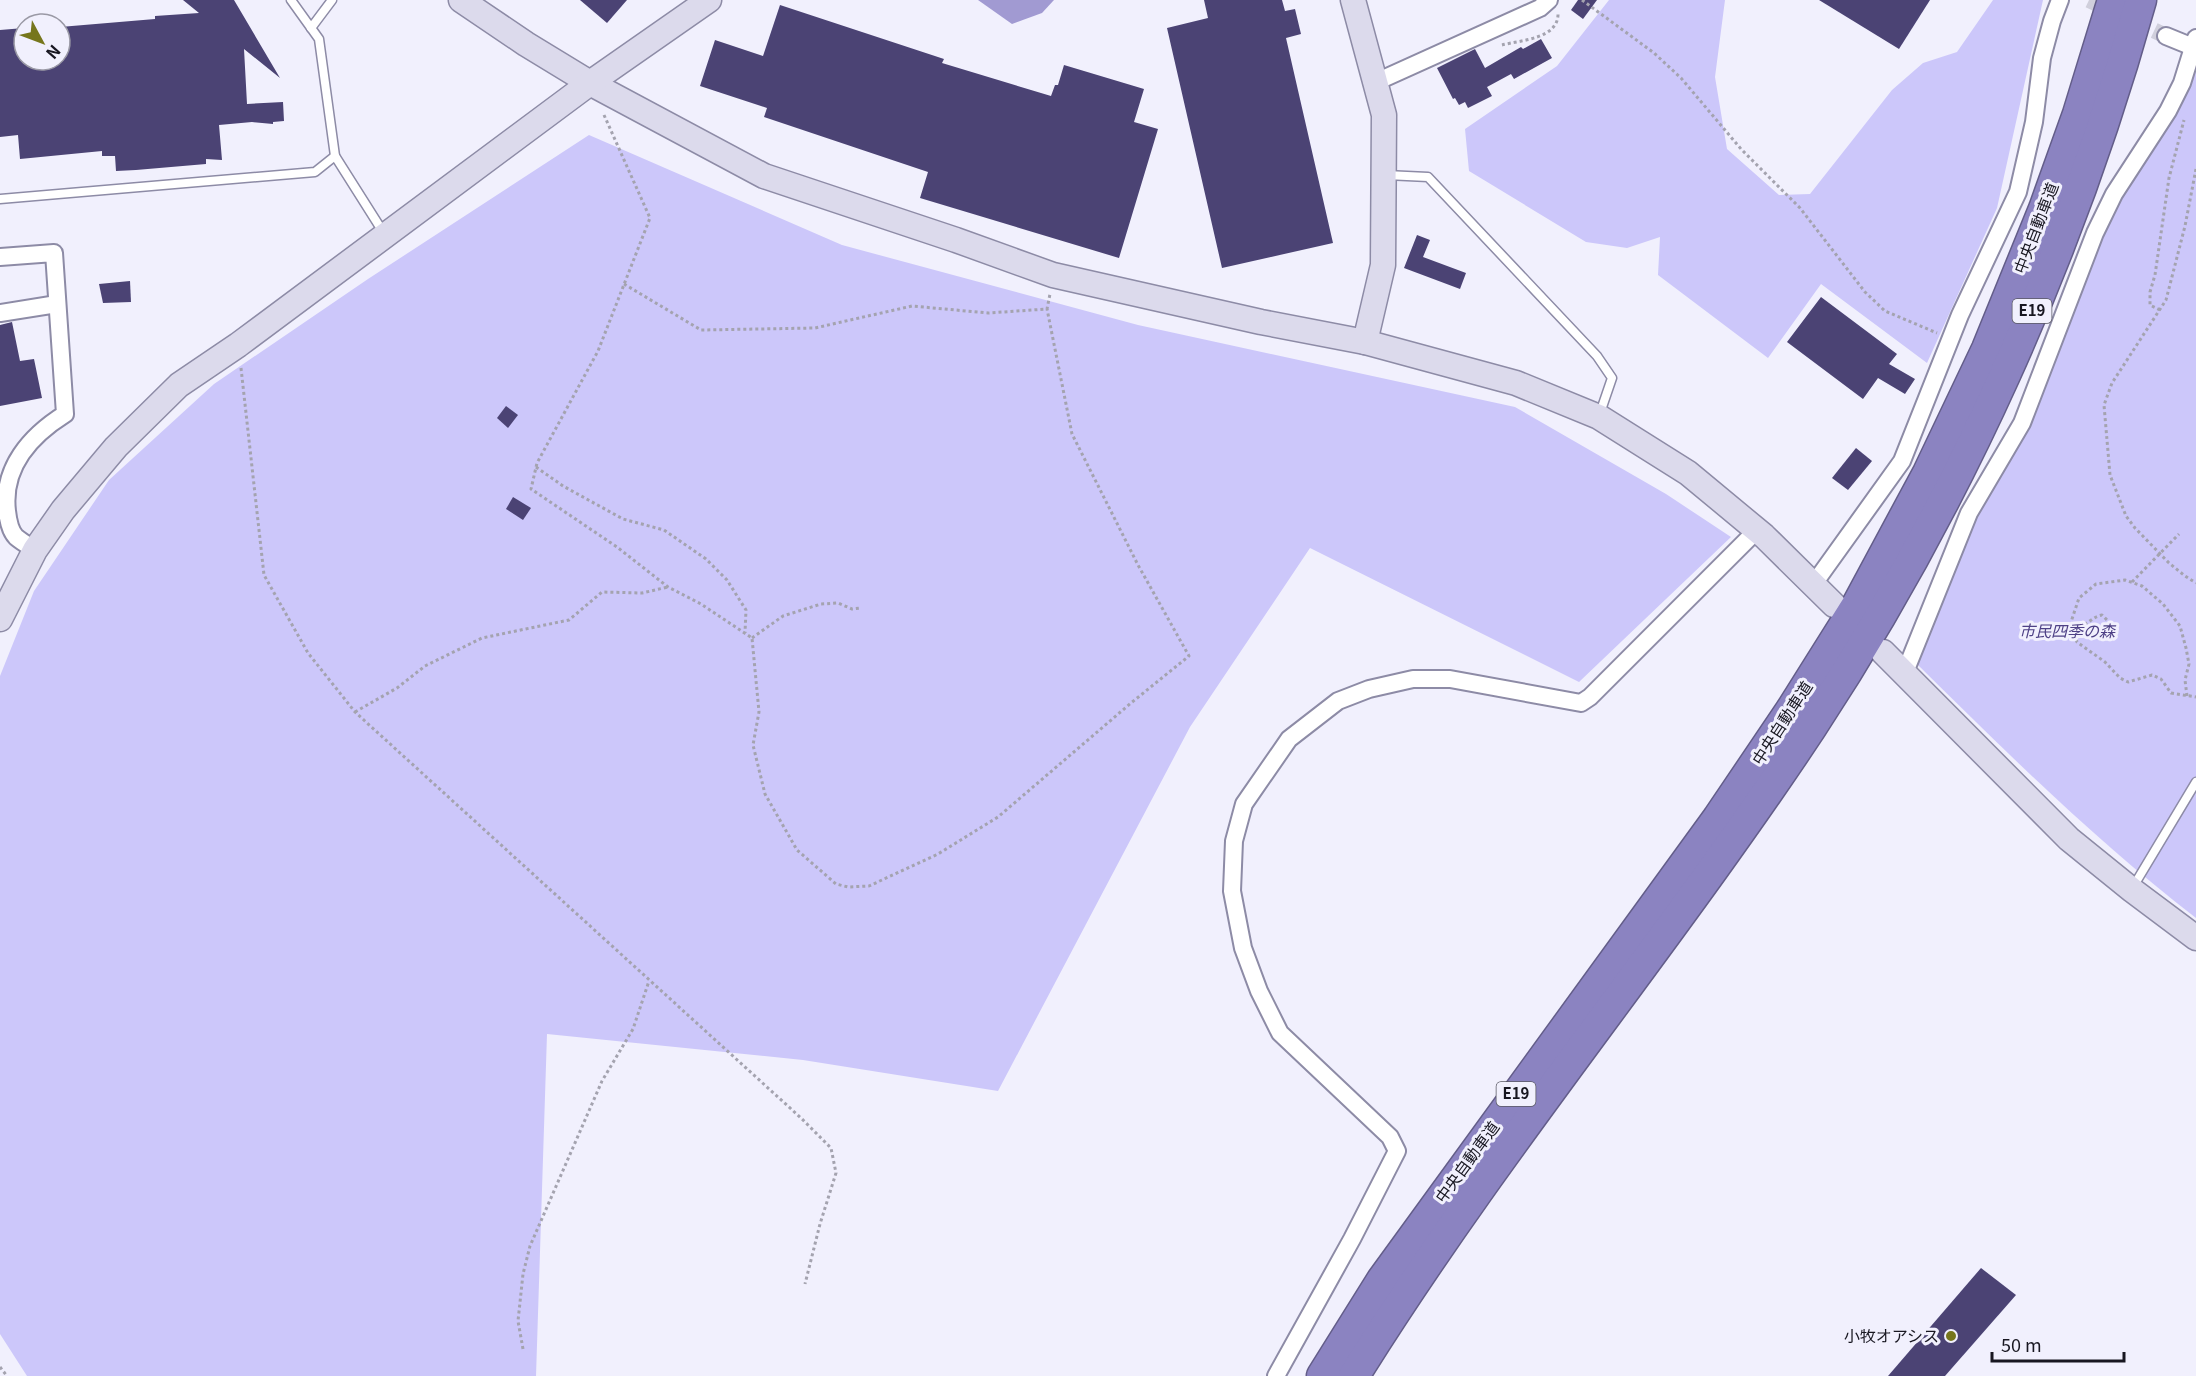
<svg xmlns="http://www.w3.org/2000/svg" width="2196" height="1376" font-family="Georgia,'Noto Sans JP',serif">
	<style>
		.green { fill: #ccc7fa }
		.water { fill: #a19ad2 }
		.building { fill: #4b4374 }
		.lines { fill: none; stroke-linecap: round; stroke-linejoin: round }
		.street-tunnel { stroke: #d0cfdc; stroke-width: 16; stroke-dasharray: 16 8; stroke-linecap: butt }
		.lane-casing { stroke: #8d8ba6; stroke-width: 11 }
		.street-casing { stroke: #8d8ba6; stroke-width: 20 }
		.secondary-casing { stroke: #8d8ba6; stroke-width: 27 }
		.highway-casing { stroke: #635d89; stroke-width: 33 }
		.path { stroke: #a4a3af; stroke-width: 3; stroke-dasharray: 3 3; stroke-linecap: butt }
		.lane { stroke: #fff; stroke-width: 8 }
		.street { stroke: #fff; stroke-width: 16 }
		.secondary { stroke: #dcdaec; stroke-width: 24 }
		.highway { stroke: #8b83c1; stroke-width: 30 }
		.poi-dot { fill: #76761c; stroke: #f1f0fd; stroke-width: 2 }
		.labels { text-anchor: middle; stroke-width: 6; stroke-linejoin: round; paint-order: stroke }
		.shield { fill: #f1f0fd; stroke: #595863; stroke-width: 1.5 }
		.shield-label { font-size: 15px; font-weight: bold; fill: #181721 }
		.street-label { font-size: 16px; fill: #181721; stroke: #f1f0fd }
		.park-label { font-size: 16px; font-style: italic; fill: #4e4186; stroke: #f1f0fd }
		.poi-label { font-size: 16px; fill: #181721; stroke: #f1f0fd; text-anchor: end }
	</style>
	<rect width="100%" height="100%" fill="#f1f0fd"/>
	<g class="green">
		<path d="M1609,0H1725L1715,77L1727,149L1779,195L1810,194L1892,90L1923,63L1957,52L1993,0H2043L1997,208L1927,363L1821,284L1768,358L1658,275L1660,237L1627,248L1586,242L1469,171L1465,129L1557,66Z"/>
		<path d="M2196,60V918C2096,841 2007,753 1917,664L1916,659L1972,520L2107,218Z"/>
		<path d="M589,135L842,245L1138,325L1515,407L1666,494L1731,537L1579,682L1310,548L1190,727L998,1091L803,1060L547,1034L536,1376H27L0,1334V676L34,591L109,480L214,384L368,279Z"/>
	</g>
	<path class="water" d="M978,0H1054L1042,13L1012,24Z"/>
	<g class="building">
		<path d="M183,0H234L280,78L244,49L247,104L283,102L284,121L273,122V124L252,122L219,125L222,160L206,159V164L136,170L116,171L115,156H102V151L20,159L18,135L0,137V30L24,28V60H60V27L155,19V16L199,13Z"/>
		<path d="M580,0H627L607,23Z"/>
		<path d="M1204,0H1282L1285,11L1295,9L1301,34L1286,38L1333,243L1222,268L1167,28L1208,18Z"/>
		<path d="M1578,0H1597L1583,19L1571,10Z"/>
		<path d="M1819,0H1930L1899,49Z"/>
		<path d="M780,5L944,59L942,63L1051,96L1055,85H1058L1064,65L1144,89L1134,122L1158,129L1119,258L920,198L928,172L764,117L767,108L700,86L715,40L763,56Z"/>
		<path d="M1541,39L1552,58L1514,79L1511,74L1487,87L1492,96L1468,108L1465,102L1459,105L1455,98L1453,99L1437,68L1475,49L1485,68L1521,47L1523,49Z"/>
		<path d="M1417,235L1430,240L1423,257L1466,273L1460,289L1404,268Z"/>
		<path d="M130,281L131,302L103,303L99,284Z"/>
		<path d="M1821,297L1897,354L1889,364L1915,379L1905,394L1878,378L1863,399L1787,342Z"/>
		<path d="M12,322L20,361L34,359L42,398L0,406V325Z"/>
		<path d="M506,406L518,415L508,428L497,418Z"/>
		<path d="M1856,448L1872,461L1848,490L1832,478Z"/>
		<path d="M513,497L531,508L523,520L506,509Z"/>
		<path d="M1981,1268L2016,1295L1945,1376H1888Z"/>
	</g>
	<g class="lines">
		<path class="street-tunnel" d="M2089,0L2166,36"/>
		<defs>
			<g id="lane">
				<path d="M291,0L319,39L335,156L385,235"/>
				<path d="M311,28L332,0"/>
				<path d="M1386,175L1428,177L1597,356L1612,378L1599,416"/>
				<path d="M0,199L315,172L335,156"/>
				<path d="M2133,887L2196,782"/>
			</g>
			<g id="street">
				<path d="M2166,36L2193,47"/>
				<path d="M1376,82L1540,8L1549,0"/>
				<path d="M0,257L54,253L65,414C30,436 2,468 7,511C8,520 10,531 16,537C22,542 29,546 35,550"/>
				<path d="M0,313L57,304"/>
				<path d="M1813,585L1902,461L1960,315L2018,192L2034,122L2042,58L2052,21L2060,0"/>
				<path d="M1905,672L1969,513L2022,423L2095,233L2114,194L2168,111L2182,83L2196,38"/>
				<path d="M1276,1376L1352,1239L1397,1151L1390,1137L1280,1033L1259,991L1243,948L1232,891L1234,841L1244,804L1289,739L1338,701L1369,689L1413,679H1450L1581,703L1590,697L1757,530"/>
			</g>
			<g id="secondary">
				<path d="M461,0L526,44L590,83L764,176L956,240L1053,275L1261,322L1365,342L1516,383L1599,417L1688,473L1764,536L1834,605"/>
				<path d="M1353,0L1384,115L1383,265L1365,342"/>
				<path d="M0,619L35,550L63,510L116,447L179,385L238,345L590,83L709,0"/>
				<path d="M1883,652L2069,839L2132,890L2196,938"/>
			</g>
			<g id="highway">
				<path d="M1322,1376L1382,1280L1718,818L1791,710L1857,605L1928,473L1987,349L2044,209L2078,114L2113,0"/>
				<path d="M1354,1376C1494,1151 1665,948 1811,728C1957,506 2070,256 2141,0"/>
			</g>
		</defs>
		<use href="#lane" class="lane-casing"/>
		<use href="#street" class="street-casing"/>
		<use href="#secondary" class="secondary-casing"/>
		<use href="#highway" class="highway-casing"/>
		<g class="path">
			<path d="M1582,0L1654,53L1681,78L1741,149L1800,208L1865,292L1885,311L1937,333"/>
			<path d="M1502,45C1521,40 1559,39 1558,13"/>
			<path d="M604,115L650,218L598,351L537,463L531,489L617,547L668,587L701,604L752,638L759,712L753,745L765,794L797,850L836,884L848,887L869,886L938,854L998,817L1131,703L1189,656L1138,565L1072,434L1047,309"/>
			<path d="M2196,169L2185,226L2166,300L2112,383L2104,405L2110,475L2126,516L2135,528L2169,563L2185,576L2196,583"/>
			<path d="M624,284L701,330L815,328L912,306L988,313L1047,309L1050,294"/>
			<path d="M2160,310L2150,305V292L2155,275L2169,178L2184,120"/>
			<path d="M241,368L264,575L308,653L355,712L801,1118L831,1148L836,1173L820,1224L805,1284"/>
			<path d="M536,467L563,486L623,519L664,530L706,559L727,580L746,610L745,633"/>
			<path d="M2132,582L2179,534"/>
			<path d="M2073,628C2088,626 2091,617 2102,615L2112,625"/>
			<path d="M752,638L783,616L821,604L838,603L852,609L861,608"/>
			<path d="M2187,696L2185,680L2189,664L2186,648L2180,626L2163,604L2142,586L2125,580L2096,584L2079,598L2071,622L2077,642L2105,662L2120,678L2128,682L2152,675L2161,679L2171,693L2196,697"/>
			<path d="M355,712L397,688L425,666L482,638L569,620L602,592L642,593L668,587"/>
			<path d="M523,1349L518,1321L523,1274L530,1246L602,1081L633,1029L649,981"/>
			<path d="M0,1367L7,1376"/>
		</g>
		<use href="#lane" class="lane"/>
		<use href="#street" class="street"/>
		<use href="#secondary" class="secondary"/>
		<use href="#highway" class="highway"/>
	</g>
	<circle class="poi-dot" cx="1951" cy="1336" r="6"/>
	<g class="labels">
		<g class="shield">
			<rect x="2012.5" y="299" width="39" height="24" rx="4.5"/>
			<rect x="1496.5" y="1082" width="39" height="24" rx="4.5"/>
		</g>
		<g class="shield-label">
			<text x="2032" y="316">E19</text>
			<text x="1516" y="1099">E19</text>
		</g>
		<g class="street-label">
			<text transform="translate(2036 228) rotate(-69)" y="6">中央自動車道</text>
			<text transform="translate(1782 723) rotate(-57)" y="6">中央自動車道</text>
			<text transform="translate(1467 1162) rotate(-54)" y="6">中央自動車道</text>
		</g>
		<g class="park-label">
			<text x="2067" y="637">市民四季の森</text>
		</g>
		<g class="poi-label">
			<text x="1939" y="1342">小牧オアシス</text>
		</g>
	</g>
	<g transform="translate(42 42) rotate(131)"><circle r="28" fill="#f1f0fd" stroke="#9a99a5" stroke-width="1.5"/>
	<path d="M0-4.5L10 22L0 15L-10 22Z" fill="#76761c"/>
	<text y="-9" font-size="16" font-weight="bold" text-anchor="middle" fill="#181721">N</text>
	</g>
	<path d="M1992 1352v9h132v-9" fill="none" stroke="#181721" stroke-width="3"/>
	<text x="2001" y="1352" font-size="18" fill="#181721" stroke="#f1f0fd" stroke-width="4.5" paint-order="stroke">50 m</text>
</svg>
